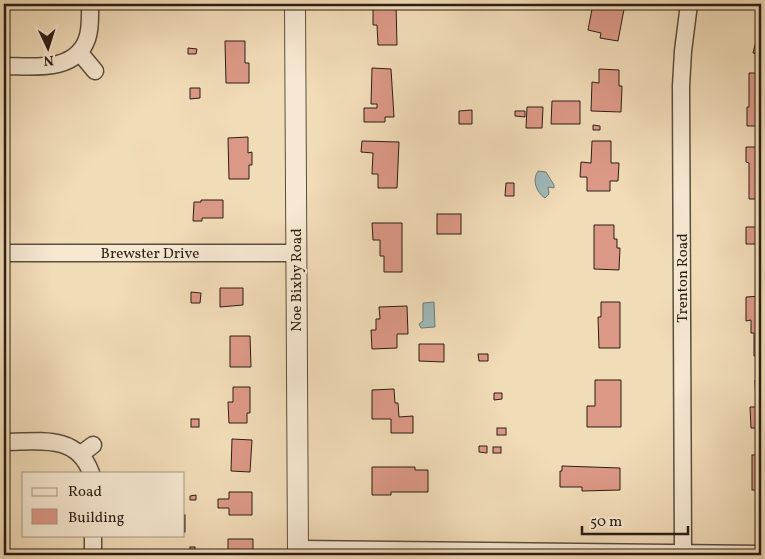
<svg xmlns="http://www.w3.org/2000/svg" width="765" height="559" font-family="Vollkorn,serif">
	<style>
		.water { fill: #9eb9b9; stroke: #707b77 }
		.building { fill: #dc9887; stroke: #2b1e14 }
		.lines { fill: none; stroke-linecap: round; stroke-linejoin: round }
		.minor-casing { stroke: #5c4e3d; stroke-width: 19 }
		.tertiary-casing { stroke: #5c4e3d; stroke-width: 22 }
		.minor { stroke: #f6e8d1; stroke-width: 16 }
		.tertiary { stroke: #f6e8d1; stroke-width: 20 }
		.labels { text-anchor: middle; stroke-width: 4.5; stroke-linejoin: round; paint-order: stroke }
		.street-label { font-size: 15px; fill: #2b1e14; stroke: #f6e8d1 }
	</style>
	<rect width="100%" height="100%" fill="#f1dcb8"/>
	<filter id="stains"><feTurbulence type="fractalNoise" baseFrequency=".004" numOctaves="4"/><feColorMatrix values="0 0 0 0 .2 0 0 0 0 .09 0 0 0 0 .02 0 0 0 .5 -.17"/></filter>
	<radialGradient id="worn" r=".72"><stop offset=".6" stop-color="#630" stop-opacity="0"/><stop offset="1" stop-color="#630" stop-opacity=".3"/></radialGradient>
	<g class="water">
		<path d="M538,171L546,172L554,185V188L548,187L549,194L545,198C536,192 532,180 538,171Z"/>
		<path d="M434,302L435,327L421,328L419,324L423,321V303Z"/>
	</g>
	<g class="building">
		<path d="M373,4H396L397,45H378L377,25H373Z"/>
		<path d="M593,4L606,6V4H625L618,41L600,38L601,33L588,30Z"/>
		<path d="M761,21V55L753,53Z"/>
		<path d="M225,41H245V63H249V83H226Z"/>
		<path d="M188,48L197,49L196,54H188Z"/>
		<path d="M372,68L391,69L394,117H385V122H364V108H377V104H371Z"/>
		<path d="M599,69L619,70V86H622L621,112L591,111L592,82L599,83Z"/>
		<path d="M749,73H761V126H747V107H749Z"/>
		<path d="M190,88H200V98L190,99Z"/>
		<path d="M552,101H580V124H551Z"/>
		<path d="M527,107H543L542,128H526Z"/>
		<path d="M472,110V124H459V111Z"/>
		<path d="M515,111H525V117L515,116Z"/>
		<path d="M593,125L600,126V130H593Z"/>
		<path d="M248,137V153L252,152V165H249V179H229L228,138Z"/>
		<path d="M362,141L399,142L397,188H378V174H372L373,153L361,152Z"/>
		<path d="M592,141H611V163H619L618,181H610V191H587V177H580L581,162L591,163Z"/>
		<path d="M746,147H761V199H749V163L746,162Z"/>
		<path d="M506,183H514V196H505Z"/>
		<path d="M201,200H223V218H202V221H193L194,202H201Z"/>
		<rect x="437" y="214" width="24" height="20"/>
		<path d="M372,223H402V272H384V256H380V240H373Z"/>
		<path d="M594,225H614V239H617V248H620L619,270L594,269Z"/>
		<path d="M746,227H761V271H756L757,244H746Z"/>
		<path d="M220,288H243V305L220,307Z"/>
		<path d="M191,292L201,293L200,303H191Z"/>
		<path d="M761,296V356H754V333H751V320L746,321V297Z"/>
		<path d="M601,302H620V348H599L598,317H601Z"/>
		<path d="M407,306L408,334H397V348L372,349L371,330H376V319H380L379,307Z"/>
		<path d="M230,336H250L251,367H230Z"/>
		<path d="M419,344H444V362L419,361Z"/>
		<path d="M478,354H488V361H479Z"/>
		<path d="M595,380H621V427H587V406H595Z"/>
		<path d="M755,380H761V428H751L750,407H756Z"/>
		<path d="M233,387H250V413H247V423H229L228,402H233Z"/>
		<path d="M394,389L395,403H398L399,417L413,416V433H391V419H372V390Z"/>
		<path d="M494,393H502V399L494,400Z"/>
		<rect x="191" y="419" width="8" height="8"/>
		<rect x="497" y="428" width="9" height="7"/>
		<path d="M232,439L252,440L250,472L231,471Z"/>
		<path d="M479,446H487V453L479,452Z"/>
		<rect x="493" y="447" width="8" height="6"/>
		<rect x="752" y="455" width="9" height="35"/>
		<path d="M562,466L620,468V490L582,491V487H560V471H562Z"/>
		<path d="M372,467H415V470H428V492H391V495H372Z"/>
		<path d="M229,492H252V515H229V508H218V499H229Z"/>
		<path d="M196,495V500H190V496Z"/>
		<rect x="184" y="515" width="1" height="17"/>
		<path d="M228,539H253V555H226L228,554Z"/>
		<rect x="190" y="547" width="5" height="5"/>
	</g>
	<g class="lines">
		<defs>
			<g id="minor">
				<path d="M80,53L95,71"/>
				<path d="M4,66C32,66 75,73 87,39C91,28 90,15 90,4"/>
				<path d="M4,253H296"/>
				<path d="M4,442C37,442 77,433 91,473"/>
				<path d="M81,454L93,445"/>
				<path d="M93,535V555"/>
				<path d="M298,549L761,554"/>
				<path d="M683,553L681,86L683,51L689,4"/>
			</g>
			<path id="tertiary" d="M295,4L298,555"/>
		</defs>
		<use href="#minor" class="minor-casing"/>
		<use href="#tertiary" class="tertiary-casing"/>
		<use href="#minor" class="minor"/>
		<use href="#tertiary" class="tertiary"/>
	</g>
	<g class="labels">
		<g class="street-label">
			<text x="150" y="258">Brewster Drive</text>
			<text transform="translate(682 278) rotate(-90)" y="5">Trenton Road</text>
			<text transform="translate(296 280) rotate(-90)" y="5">Noe Bixby Road</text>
		</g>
	</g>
	<rect width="765" height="559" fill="none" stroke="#f1dcb8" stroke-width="20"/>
	<rect x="5" y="5" width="755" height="549" fill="none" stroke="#2b1e14" stroke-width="2.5"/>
	<rect x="10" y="10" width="745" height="539" fill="none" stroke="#2b1e14"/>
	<rect x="22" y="472" width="162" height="65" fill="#f6e8d1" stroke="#a59785"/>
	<rect x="32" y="488" width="25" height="8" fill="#f6e8d1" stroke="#a59785"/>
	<text x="68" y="496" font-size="15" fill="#2b1e14">Road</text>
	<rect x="32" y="509" width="25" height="15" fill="#dc9887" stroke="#a59785"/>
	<text x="68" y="522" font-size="15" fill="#2b1e14">Building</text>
	<g transform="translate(48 48) rotate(176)" stroke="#f6e8d1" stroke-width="4" paint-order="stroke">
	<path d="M0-4L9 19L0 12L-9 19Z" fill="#2b1e14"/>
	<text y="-8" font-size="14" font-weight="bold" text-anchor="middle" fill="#2b1e14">N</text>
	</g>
	<path d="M582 526v8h106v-8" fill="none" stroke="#2b1e14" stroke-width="2.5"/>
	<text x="590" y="526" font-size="15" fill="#2b1e14" stroke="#f6e8d1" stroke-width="4" paint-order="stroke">50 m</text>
	<rect width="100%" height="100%" filter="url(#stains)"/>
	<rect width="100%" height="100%" fill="url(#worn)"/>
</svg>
